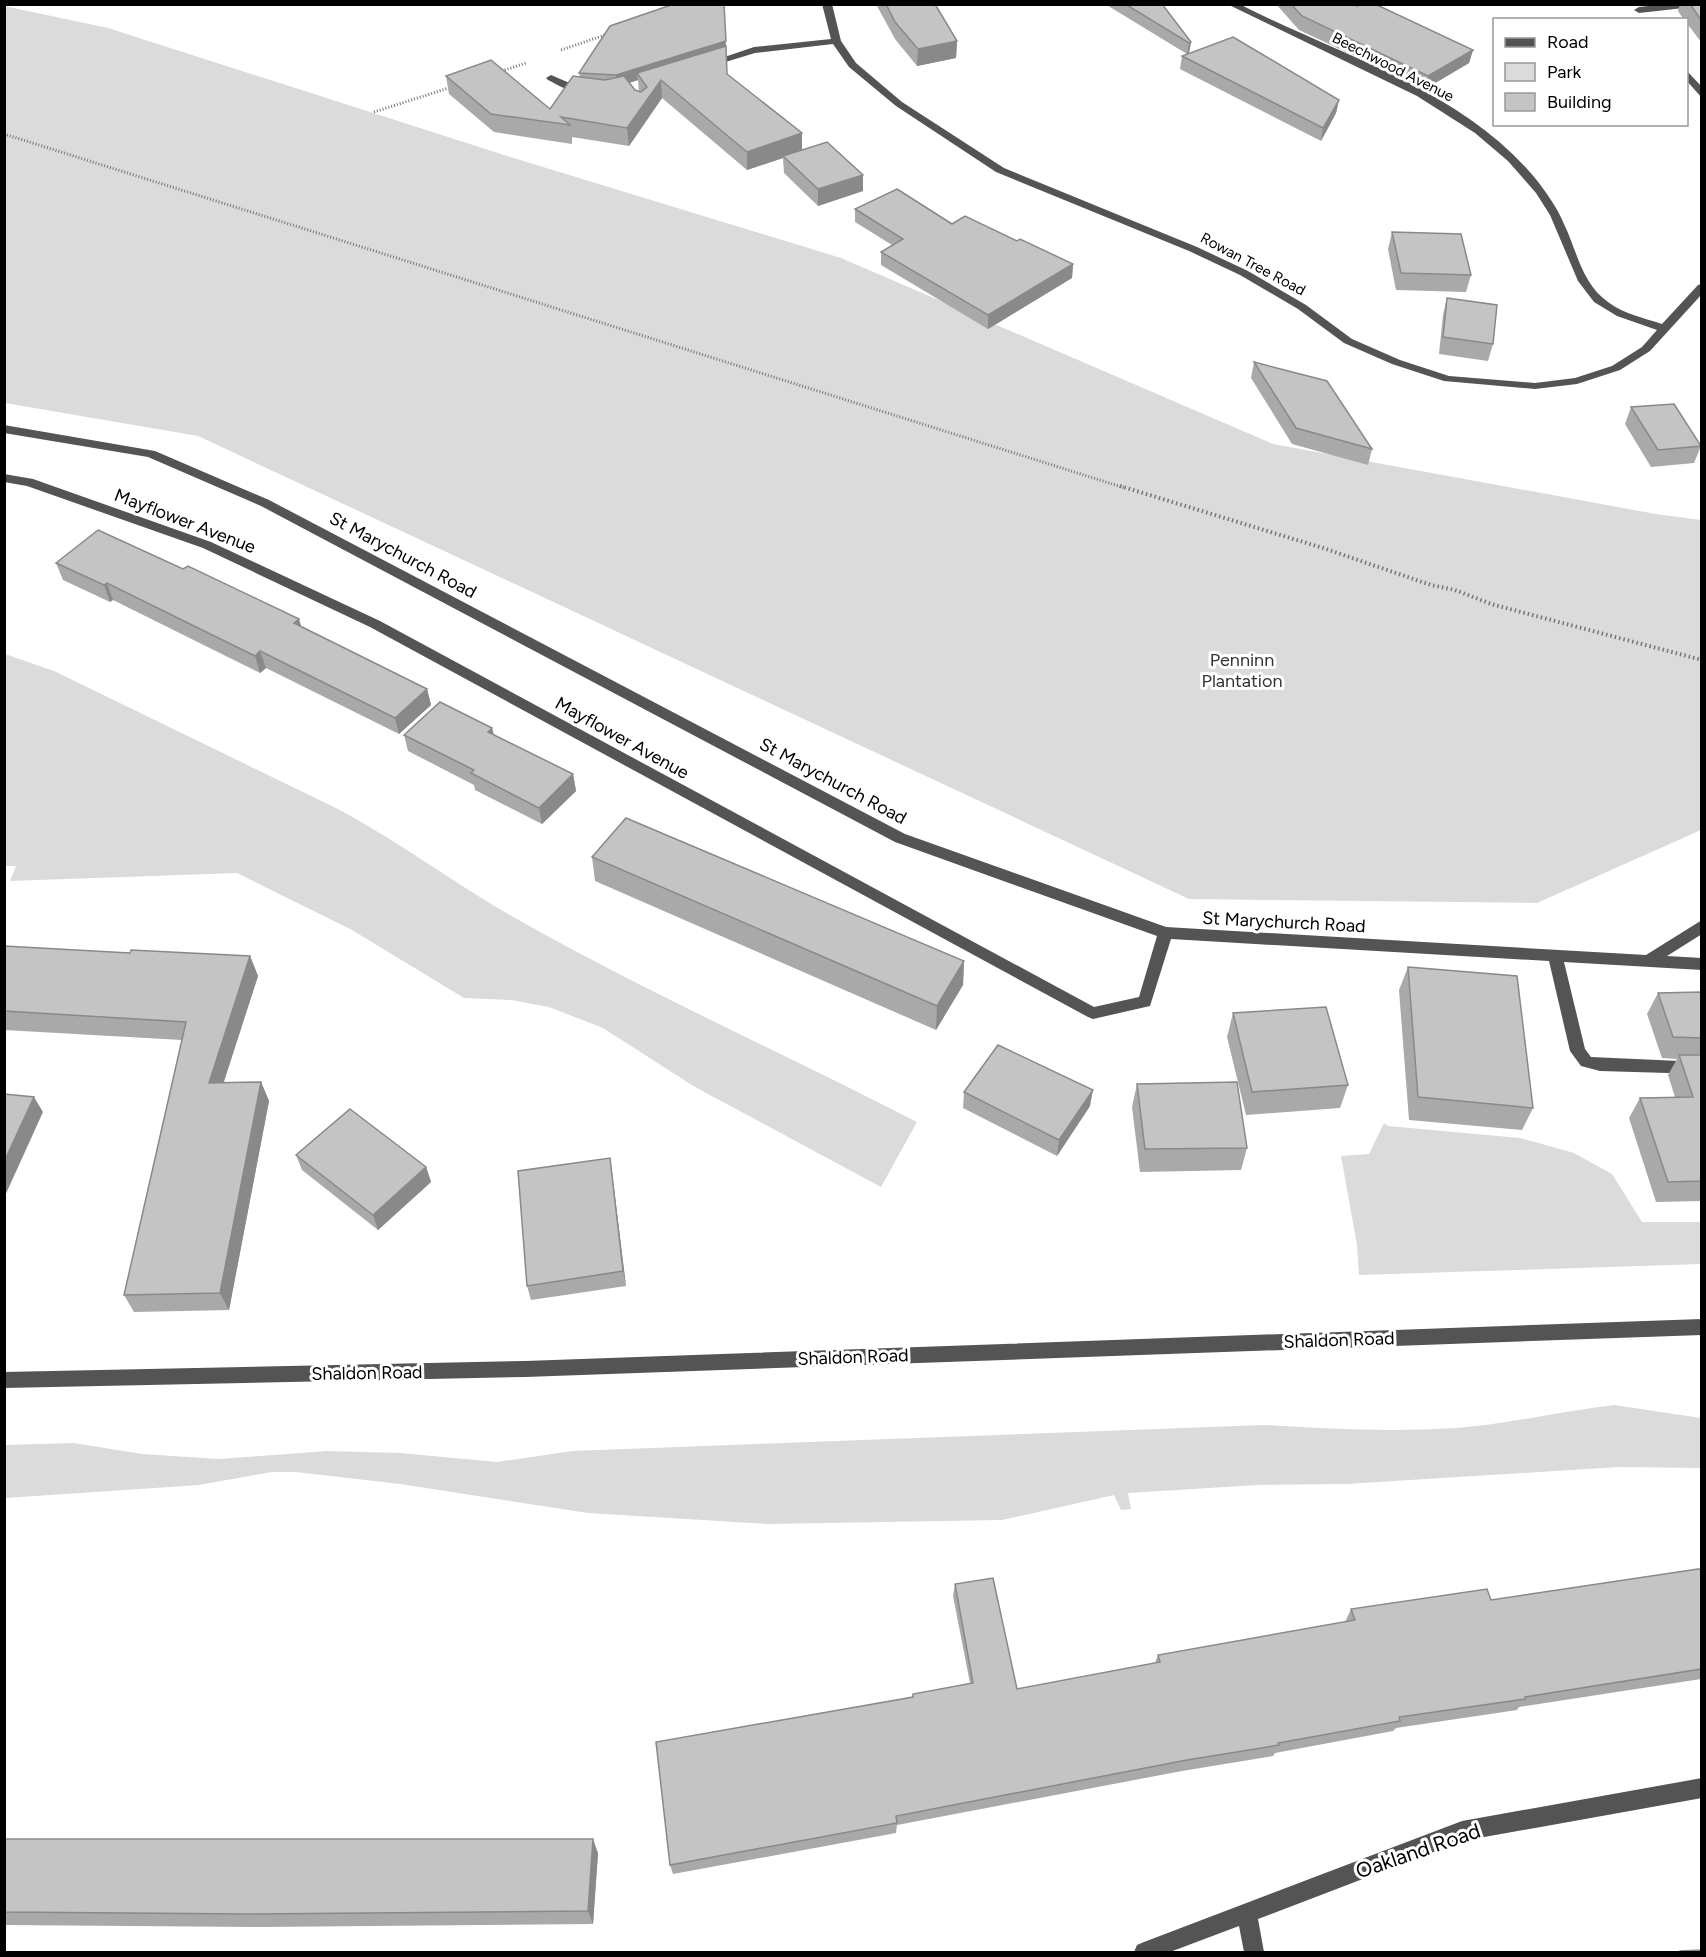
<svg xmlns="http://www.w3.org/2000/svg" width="1706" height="1957" font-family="Figtree,sans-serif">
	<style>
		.green { fill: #dbdbdb }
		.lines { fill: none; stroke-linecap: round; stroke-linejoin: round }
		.path-far1 { stroke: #767676; stroke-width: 3; stroke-dasharray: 1 2; stroke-linecap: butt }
		.path { stroke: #767676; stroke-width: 4; stroke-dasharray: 1.5 3; stroke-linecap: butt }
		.minor { fill: #545454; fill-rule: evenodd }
		.wall { fill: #a9a9a9; fill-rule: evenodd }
		.shaded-wall { fill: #898989 }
		.building { fill: #c4c4c4; stroke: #898989; stroke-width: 1.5 }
		.labels { text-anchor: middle; stroke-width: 6; stroke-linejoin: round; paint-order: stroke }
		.far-street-label { font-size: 15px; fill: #000; stroke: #fff }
		.street-label { font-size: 18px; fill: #000; stroke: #fff }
		.park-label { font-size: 18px; fill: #323232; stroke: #fff }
		.near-street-label { font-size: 21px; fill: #000; stroke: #fff }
	</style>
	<rect width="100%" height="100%" fill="#fff"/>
	<g class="green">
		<path d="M4,6L108,28L501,154L841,258L1273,444L1656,514L1701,520V830L1537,903L1189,899L198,436L5,403Z"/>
		<path d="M5,654L54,671L338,809C402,843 460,888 524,923C652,995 787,1055 917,1122L881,1187L695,1087L603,1028L549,1007L511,1000L464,998L352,930L237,873L10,881L16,866H5Z"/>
		<path d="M1384,1123L1388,1126L1520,1138L1574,1153L1612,1174L1642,1222H1701V1264L1359,1275L1357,1245L1341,1156L1369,1154Z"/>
		<path d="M1614,1405L1701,1418V1468L1619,1467L1346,1484L1257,1485L1128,1493L1131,1509L1121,1510L1114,1495L1002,1520L767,1524L588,1513L400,1484L296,1472H272L199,1485L5,1498V1445L74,1443L142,1454L219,1459L327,1451L400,1453L497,1462L572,1451L1264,1425C1328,1429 1392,1432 1456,1428C1509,1424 1562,1411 1614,1405Z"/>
	</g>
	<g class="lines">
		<g class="path-far1">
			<path d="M561,50L608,34"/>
			<path d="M499,72L526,63"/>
			<path d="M374,112L452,87"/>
			<path d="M4,134L1125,488"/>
		</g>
		<path class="path" d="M1120,486L1323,548L1431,585L1455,590L1491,604L1702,660"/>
		<g class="minor">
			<path d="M822,4H832L841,41L856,63L902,102L1004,168L1197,247L1248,271L1306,305L1352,339L1400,360L1449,376L1535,383L1575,378L1612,366L1642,347L1657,330L1617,316L1594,302L1578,281L1550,215L1536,193L1508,161L1475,133L1417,96L1227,4H1239C1339,55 1461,89 1535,178C1546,192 1557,207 1564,224C1577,251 1582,284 1608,302C1624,314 1644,318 1662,324L1698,285L1702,284V294L1650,351L1620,370L1577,384L1535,389L1444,381L1392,364L1344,343L1298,309L1240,275L1189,251L996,172L896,106L849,67L833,44L755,53L706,68L701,65L754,47L831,39Z"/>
			<path d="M1666,4H1702V6L1639,13L1634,10L1639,7Z"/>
			<path d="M1686,70L1702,87V98L1686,80Z"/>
			<path d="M551,75L579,87L588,88L590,90C578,98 560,86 548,80L546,78Z"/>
			<path d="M4,425L155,451L269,500L905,834L1166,927L1646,955L1702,920V934L1667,956L1702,958V970L1564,962L1585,1049L1591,1057L1702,1062V1074L1600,1071L1581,1066L1570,1051L1549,961L1171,939L1150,1006L1093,1019L1088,1017L370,627L203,548L27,486L4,482V474L33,479L211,542L380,621L1094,1007L1139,997L1157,936L895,842L261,506L148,457L4,433Z"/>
			<path d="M1702,1319V1335L525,1377L4,1388V1372L525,1361Z"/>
			<path d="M1702,1778V1798L1462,1841L1258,1919L1264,1952H1244L1239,1926L1170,1952H1134L1137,1945L1144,1942L1462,1821Z"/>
		</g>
	</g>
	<g class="wall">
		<path d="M724,4L727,75L802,150L863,175V191L818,206L784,173L783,158L747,170L662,98L629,146L572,137V144L494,132L449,94L446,76L550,109L580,77L579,73ZM638,80L639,91L635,90L629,83Z"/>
		<path d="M876,4H935L957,41L956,58L917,66L895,39Z"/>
		<path d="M1105,4H1162L1191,42L1189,53L1339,100L1336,113L1321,141L1180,69L1182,56L1187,54Z"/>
		<path d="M1276,4H1355L1357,6L1473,50L1469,63L1425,89L1299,30Z"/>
		<path d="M1680,4H1701V42L1686,22V20H1684L1678,11Z"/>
		<path d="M855,209L952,224L1017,241L1073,264L1072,278L988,329L881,265V252L892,245L855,222Z"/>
		<path d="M1392,232L1471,275L1466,292L1396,290L1388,249Z"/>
		<path d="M1447,298L1493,344L1488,361L1439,354L1443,315Z"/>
		<path d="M1254,362L1372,449L1368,465L1292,444L1251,378Z"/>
		<path d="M1631,407L1701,446L1694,463L1651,467L1625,424Z"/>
		<path d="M56,563L183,569L299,619L301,627L427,689L431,705L399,734L266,668L260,673L113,600L110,602L63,580Z"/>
		<path d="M492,728L494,735L573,774L576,791L542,824L475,790L474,785L408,751L404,735Z"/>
		<path d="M592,857L964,961L963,985L936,1030L595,881Z"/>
		<path d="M4,946L130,953L250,956L258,976L224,1082H261L269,1101L229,1310L134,1312L124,1295L182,1040L4,1030Z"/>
		<path d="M1408,967L1533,1108L1522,1130L1409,1120L1399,990Z"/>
		<path d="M1701,992V1201L1656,1202L1629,1118L1640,1098L1675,1097L1668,1075L1677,1059L1662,1058L1647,1014L1658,993Z"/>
		<path d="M1233,1013L1348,1085L1340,1108L1246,1115L1227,1037Z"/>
		<path d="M1137,1084L1247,1148L1241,1170L1140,1172L1132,1107Z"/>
		<path d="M964,1092L1090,1106L1057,1156L963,1108Z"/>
		<path d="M296,1155L426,1167L431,1182L378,1230L302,1170Z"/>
		<path d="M612,1173L626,1286L531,1300L527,1286Z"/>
		<path d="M1701,1569V1679L1519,1707L1517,1710L1396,1728L1393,1731L1275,1753L1273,1756L1182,1771L897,1825L896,1833L673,1874L670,1865L912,1697L913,1694L970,1683L953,1596L955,1584L1017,1689L1155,1663L1158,1655L1345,1622L1351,1609L1491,1600Z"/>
		<path d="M4,1839L598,1853L593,1924L261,1927L4,1925Z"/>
	</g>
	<g class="shaded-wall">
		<path d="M724,4L728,93L637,73L638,80L617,87L616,75Z"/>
		<path d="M957,41L956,58L917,66L918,49Z"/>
		<path d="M1191,42L1189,53L1187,55L1189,43Z"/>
		<path d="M1473,50L1469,63L1425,89L1428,76Z"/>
		<path d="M661,80L662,98L629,146L627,128Z"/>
		<path d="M1339,100L1336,113L1321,141L1323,128Z"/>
		<path d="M802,133V151L783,156V158L747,170V152Z"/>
		<path d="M863,175V191L818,206V189Z"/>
		<path d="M1073,264L1072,278L988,329V315Z"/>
		<path d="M107,583L113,600L110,602L104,585Z"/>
		<path d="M299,619L304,636L294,623Z"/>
		<path d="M260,651L266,668L260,673L255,656Z"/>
		<path d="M427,689L431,705L399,734L395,718Z"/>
		<path d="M492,728L496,745L488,732Z"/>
		<path d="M573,774L576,791L542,824L539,808Z"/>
		<path d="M250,956L258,976L217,1102L209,1083Z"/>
		<path d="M964,961L963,985L936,1030L937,1006Z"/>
		<path d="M261,1082L269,1101L229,1310L220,1293Z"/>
		<path d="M1093,1090L1090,1106L1057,1156L1059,1140Z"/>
		<path d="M34,1097L43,1112L4,1198V1162Z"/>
		<path d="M610,1158L612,1173L626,1286L623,1271Z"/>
		<path d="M426,1167L431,1182L378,1230L373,1215Z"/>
		<path d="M593,1839L598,1853L593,1924L588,1911Z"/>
	</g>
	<g class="building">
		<path d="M674,4H724L726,41L616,75L579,73L610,26Z"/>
		<path d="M886,4H935L957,41L918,49L895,22Z"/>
		<path d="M1125,4H1162L1191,42L1189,43Z"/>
		<path d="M1291,4H1355L1357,6L1361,4H1375L1473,50L1428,76L1302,16Z"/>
		<path d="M1690,4H1701V20Z"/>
		<path d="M1233,37L1339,100L1323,128L1182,56Z"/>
		<path d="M726,46L727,74L802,133L747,152L661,80L627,128L561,117L570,125L491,114L446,76L491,60L550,109L573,76L605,80L624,76L635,90L641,92L647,87L637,73Z"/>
		<path d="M827,142L863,175L818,189L783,156Z"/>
		<path d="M897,189L952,224L965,216L1017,241L1020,239L1073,264L988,315L881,252L903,239L855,209Z"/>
		<path d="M1392,232L1461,234L1471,275L1401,273Z"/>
		<path d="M1447,298L1497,305L1493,344L1443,337Z"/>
		<path d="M1254,362L1327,381L1372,449L1296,428Z"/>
		<path d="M1674,404L1701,446L1658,450L1631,407Z"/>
		<path d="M98,530L183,569L188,566L299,619L294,623L427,689L395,718L260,651L255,656L107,583L104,585L56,563Z"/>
		<path d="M440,702L492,728L488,732L573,774L539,808L471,773L474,770L404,735Z"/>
		<path d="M626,818L964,961L937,1006L592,857Z"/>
		<path d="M4,946L130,953L131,950L250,956L209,1083L261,1082L220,1293L124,1295L186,1022L4,1011Z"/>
		<path d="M1408,967L1517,976L1533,1108L1418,1097Z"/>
		<path d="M1701,992V1038L1673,1037L1658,993Z"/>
		<path d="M1326,1007L1348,1085L1252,1092L1233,1013Z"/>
		<path d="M998,1045L1093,1090L1059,1140L964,1092Z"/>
		<path d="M1679,1055H1701V1181L1668,1182L1640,1098L1693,1097Z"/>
		<path d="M1237,1082L1247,1148L1145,1149L1137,1084Z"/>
		<path d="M4,1094L34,1097L4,1162Z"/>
		<path d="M350,1109L426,1167L373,1215L296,1155Z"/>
		<path d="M610,1158L623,1271L527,1286L518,1171Z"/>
		<path d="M1698,1569H1701V1669L1525,1697V1699L1399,1717L1400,1721L1278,1743L1279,1745L1187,1760L896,1816L897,1823L670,1865L656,1742L913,1697V1694L973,1683L955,1584L993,1578L1017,1689L1160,1662L1158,1655L1355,1620L1351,1609L1487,1589L1491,1600Z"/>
		<path d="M4,1839H593L588,1911L248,1914L4,1912Z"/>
		<path d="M1701,1950V1953H1680V1951Z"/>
	</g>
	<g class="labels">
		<g class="far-street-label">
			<text transform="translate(1393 67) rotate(27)" y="5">Beechwood Avenue</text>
			<text transform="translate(1253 264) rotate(28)" y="5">Rowan Tree Road</text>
		</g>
		<g class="street-label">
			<text transform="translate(185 521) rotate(21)" y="6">Mayflower Avenue</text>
			<text transform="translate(403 555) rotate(28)" y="6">St Marychurch Road</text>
			<text transform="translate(622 738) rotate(29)" y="6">Mayflower Avenue</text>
			<text transform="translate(833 781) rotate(28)" y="6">St Marychurch Road</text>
			<text transform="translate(1284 922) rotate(3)" y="6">St Marychurch Road</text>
			<text transform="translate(1339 1340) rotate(-2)" y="6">Shaldon Road</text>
			<text transform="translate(853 1357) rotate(-2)" y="6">Shaldon Road</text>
			<text transform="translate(367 1373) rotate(-1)" y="6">Shaldon Road</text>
		</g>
		<g class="park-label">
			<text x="1242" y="666">Penninn<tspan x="1242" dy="21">Plantation</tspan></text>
		</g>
		<g class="near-street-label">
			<text transform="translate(1418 1851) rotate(-19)" y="7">Oakland Road</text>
		</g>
	</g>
	<rect width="1706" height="1957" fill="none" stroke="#000000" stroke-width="12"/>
	<rect x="1493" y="18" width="195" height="108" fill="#ffffff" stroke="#999999" stroke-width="1.5"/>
	<rect x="1505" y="38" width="30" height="9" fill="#545454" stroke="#999999" stroke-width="1.5"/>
	<text x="1547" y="48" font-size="18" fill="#000000">Road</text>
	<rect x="1505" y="63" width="30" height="18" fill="#dbdbdb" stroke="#999999" stroke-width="1.5"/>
	<text x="1547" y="78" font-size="18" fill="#000000">Park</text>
	<rect x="1505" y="93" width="30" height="18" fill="#c4c4c4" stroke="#999999" stroke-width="1.5"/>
	<text x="1547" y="108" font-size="18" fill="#000000">Building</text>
</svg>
